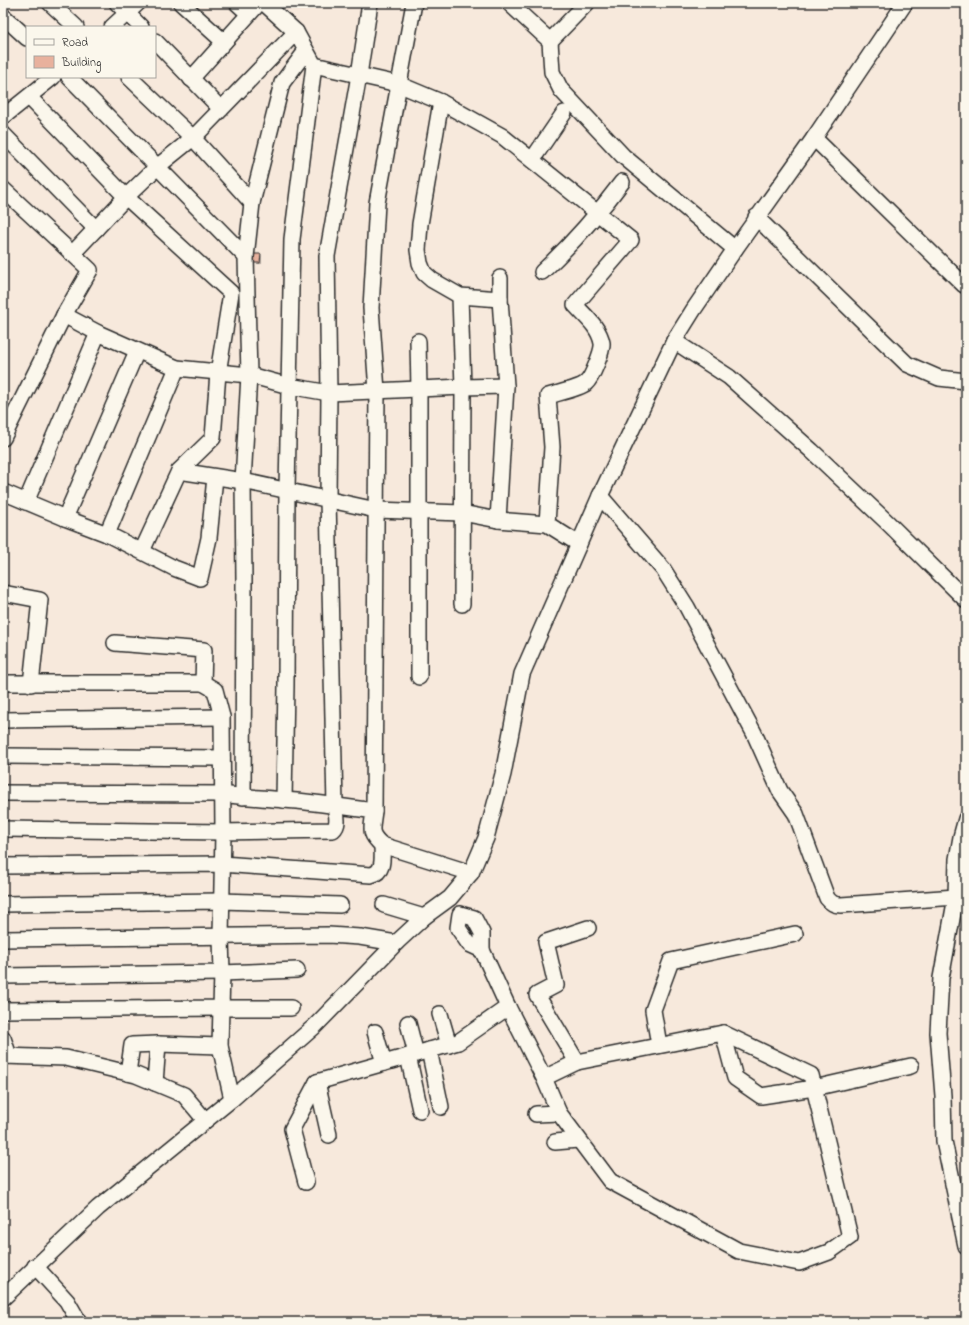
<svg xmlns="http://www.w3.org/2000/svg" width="969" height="1325" font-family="'Indie Flower',sans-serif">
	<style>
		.building { fill: #e8b19d; stroke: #2b2b2b; filter: url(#shadow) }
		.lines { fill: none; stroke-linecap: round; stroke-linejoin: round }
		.minor-casing { stroke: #2b2b2b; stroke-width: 18 }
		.minor { stroke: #fbf7ec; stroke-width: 15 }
	</style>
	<defs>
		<filter id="shadow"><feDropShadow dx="4.5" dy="2.5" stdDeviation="0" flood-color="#0004"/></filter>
	</defs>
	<rect width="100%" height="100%" fill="#f7e9dc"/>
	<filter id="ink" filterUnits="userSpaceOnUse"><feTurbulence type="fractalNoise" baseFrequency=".025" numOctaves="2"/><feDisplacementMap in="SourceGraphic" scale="8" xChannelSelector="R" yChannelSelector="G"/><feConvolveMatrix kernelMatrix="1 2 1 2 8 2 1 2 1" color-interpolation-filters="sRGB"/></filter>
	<g filter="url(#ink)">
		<path class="building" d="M254,254H261L260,263H254Z"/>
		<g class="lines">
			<defs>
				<g id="minor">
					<path d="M50,3L76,27"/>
					<path d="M117,3L141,27"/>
					<path d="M181,3L224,42"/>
					<path d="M237,3L249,14"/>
					<path d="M264,3L296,32L314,65L398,84L441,102L502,136L631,240L575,305C585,316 599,327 602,343C603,350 592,378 586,383C579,389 557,393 548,396L552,447L547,524"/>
					<path d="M509,3L550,41L552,72L561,90L623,156L735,249"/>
					<path d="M3,16L27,38"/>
					<path d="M112,27L138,3"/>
					<path d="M155,41L221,109"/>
					<path d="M550,41L587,3"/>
					<path d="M69,77L246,257"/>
					<path d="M129,77L193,138L252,203"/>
					<path d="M191,79L259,3"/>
					<path d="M29,97L126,197L231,293L218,373L213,438L179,471L142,551"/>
					<path d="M441,102L420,224L418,250L420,263L424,273L432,280L460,296L500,299V278"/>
					<path d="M3,117L53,77"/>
					<path d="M3,134L96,229"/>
					<path d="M814,138L964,285"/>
					<path d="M532,160L564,113"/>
					<path d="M3,189L90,270L64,315L3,438"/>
					<path d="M756,217L907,364L939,378L966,381"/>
					<path d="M72,254L126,197L157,167L193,138L296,32"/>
					<path d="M542,272C572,244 598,214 622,182"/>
					<path d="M460,296L463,387L462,604"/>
					<path d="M64,315L98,333L177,368L249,375L289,386L329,393L463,387L506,386"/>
					<path d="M418,341L419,389V677"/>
					<path d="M674,341L729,377L812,451L887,522L966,600"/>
					<path d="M179,471L243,481L376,510L462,513L498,520L547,524L579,544"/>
					<path d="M3,492L65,518L107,534L174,568L200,578L209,538L215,477"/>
					<path d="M600,496L663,569L687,607L754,733L780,791L796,814L827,898C831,903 834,905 841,905L956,897L966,899"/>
					<path d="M26,502L98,333"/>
					<path d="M65,518L137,351"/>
					<path d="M498,520L506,386L500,299"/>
					<path d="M107,534L177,368"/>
					<path d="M3,593L40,600L31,684"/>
					<path d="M3,683H203"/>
					<path d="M3,720L222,717"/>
					<path d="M3,756L222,758"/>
					<path d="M3,793L222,794C243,797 263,798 284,800C314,802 344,807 374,811C372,829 368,833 382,845L471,873"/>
					<path d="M243,797L244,579L243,481L249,375L246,257L252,203L282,83L306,51"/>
					<path d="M284,800L286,685L287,490L292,239L314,65"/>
					<path d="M374,811L377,391L371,308L377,203L414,3"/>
					<path d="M966,819L961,837L957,859L956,897L941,978L938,1033L943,1096L944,1141L966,1246"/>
					<path d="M3,829L223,832L333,830C340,824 336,814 335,806L328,499L329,393L327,256L359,75L370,3"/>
					<path d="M3,866L222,864L371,875C385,872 382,857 382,845"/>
					<path d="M3,904L221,901L340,905"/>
					<path d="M384,905L424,917"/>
					<path d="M460,914L474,918L482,933V950L469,944L458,928Z"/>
					<path d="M3,939L328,935L360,937L396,943"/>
					<path d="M482,950L508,1007L544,1078L559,1113L610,1181L739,1251L799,1263L829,1252L850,1237L811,1075L723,1033L577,1062L544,1078"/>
					<path d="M3,976L222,973L297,970"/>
					<path d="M3,1010L221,1008L222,973L221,937L223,832L222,717L215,690L203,683L204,650L115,643"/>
					<path d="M440,1014L449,1045"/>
					<path d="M408,1023L416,1054"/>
					<path d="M375,1032L384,1063"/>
					<path d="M723,1033L735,1078L761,1096L814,1088L911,1066"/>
					<path d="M3,1038L9,1056"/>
					<path d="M659,1045L653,1010L671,961L795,934"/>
					<path d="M429,1050L441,1107"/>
					<path d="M3,1056L66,1058L136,1075L184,1095L205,1120"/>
					<path d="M408,1056L420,1110"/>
					<path d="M577,1062L537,995L556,985L546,942L588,928"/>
					<path d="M128,1073L132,1045L158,1044L220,1046"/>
					<path d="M317,1082L329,1135"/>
					<path d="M155,1083L158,1044"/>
					<path d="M232,1099L220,1046L221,1008H291"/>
					<path d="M536,1114L559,1113"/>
					<path d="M555,1142L578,1140"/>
					<path d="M306,1182L292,1129L317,1082L458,1042L508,1007"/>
					<path d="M35,1266L67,1301L79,1322"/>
					<path d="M3,1298L98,1208L232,1099L315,1026L396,943L424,917L450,898L471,873L486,838L503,774L522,674L600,496L674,341L694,309L735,249L814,138L905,3"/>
				</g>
			</defs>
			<use href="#minor" class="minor-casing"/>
			<use href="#minor" class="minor"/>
		</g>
	</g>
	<rect width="969" height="1325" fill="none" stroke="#fbf7ec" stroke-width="16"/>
	<rect x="8" y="8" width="953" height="1309" fill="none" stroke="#2b2b2b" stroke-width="1.5" filter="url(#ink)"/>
	<rect x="26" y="26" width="130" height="52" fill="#fbf7ec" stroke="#a8a59f"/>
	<rect x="34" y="39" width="20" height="6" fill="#fbf7ec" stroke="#a8a59f"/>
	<text x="62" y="46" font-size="12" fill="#2b2b2b">Road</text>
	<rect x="34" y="56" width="20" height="12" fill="#e8b19d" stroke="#a8a59f"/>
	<text x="62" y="66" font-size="12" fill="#2b2b2b">Building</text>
</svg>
